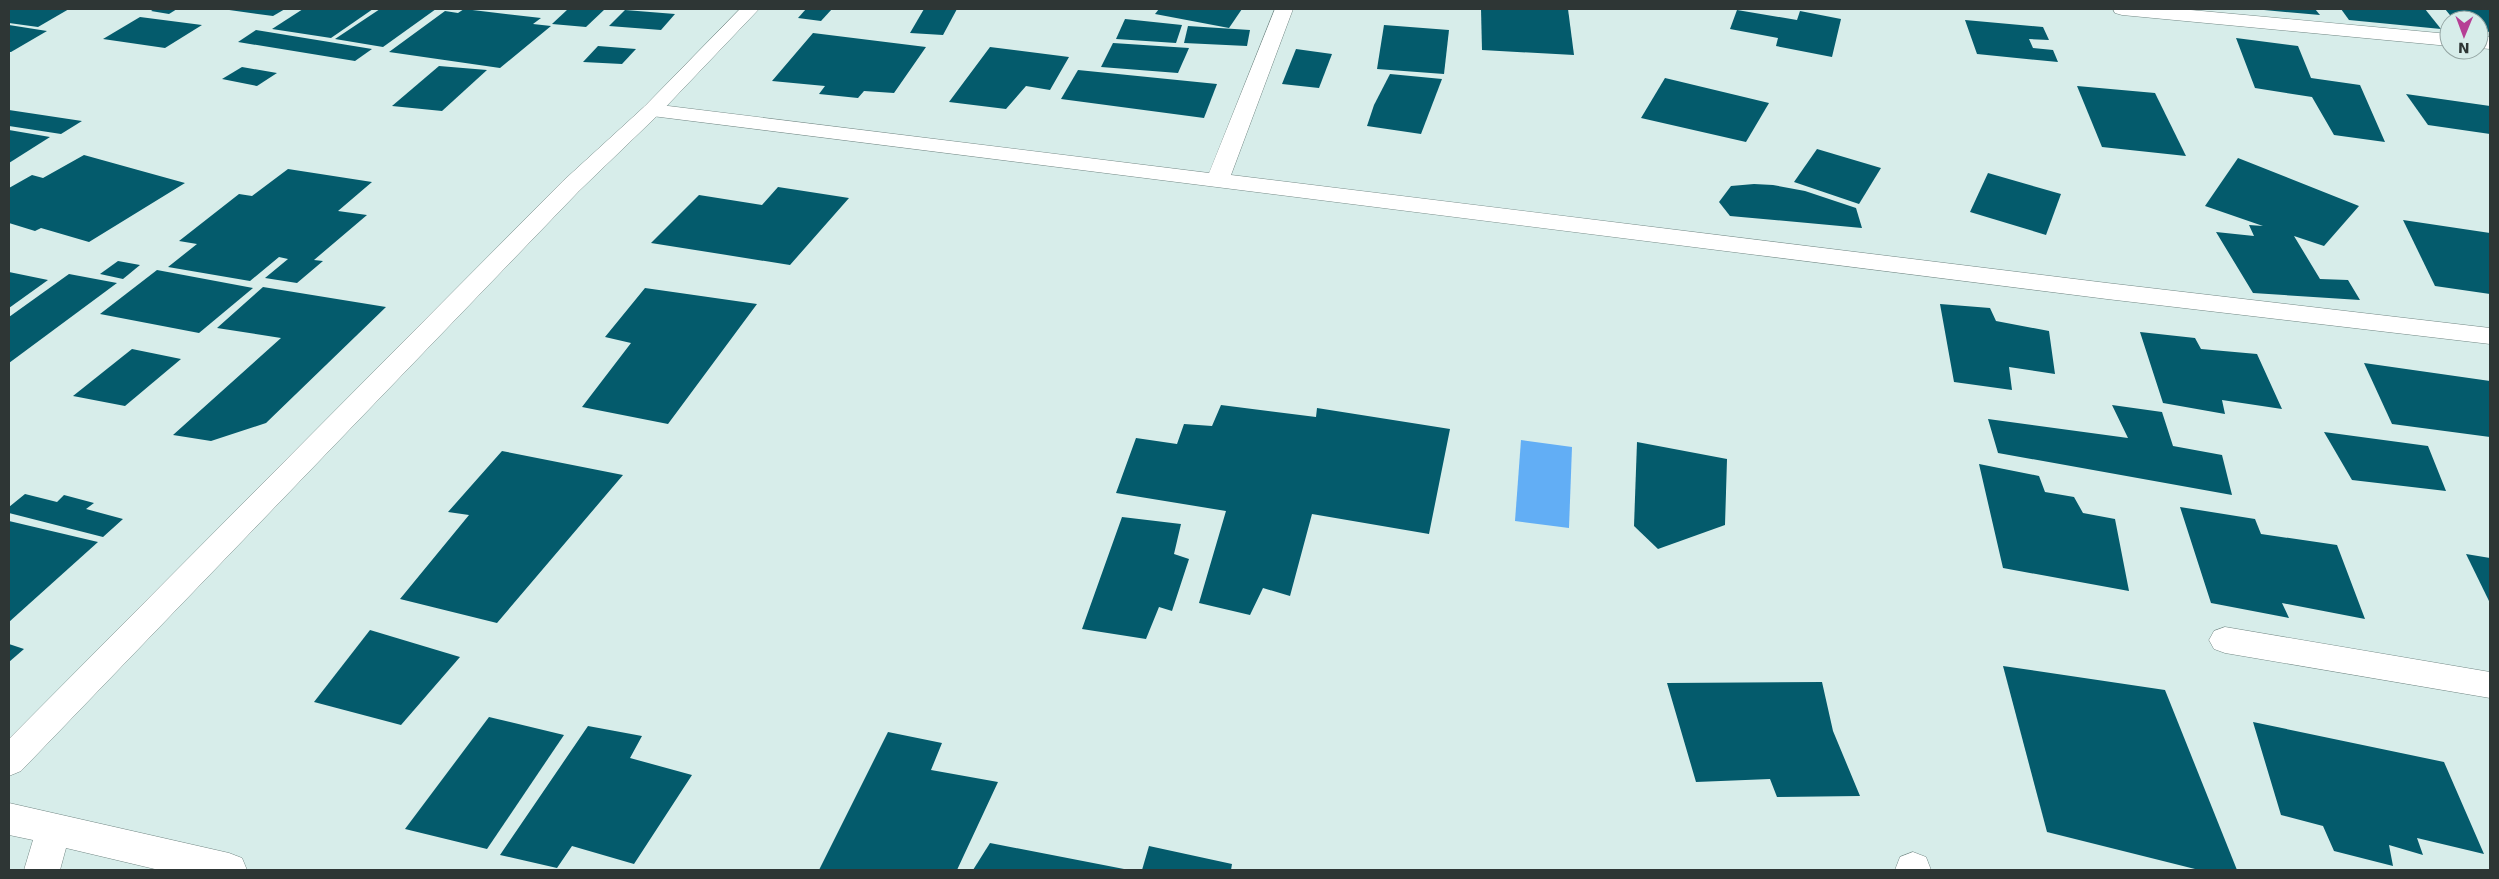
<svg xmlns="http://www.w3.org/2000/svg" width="2499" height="879" font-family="'DejaVu Sans',sans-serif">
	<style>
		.water { fill: #62aef5 }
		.building { fill: #045b6c }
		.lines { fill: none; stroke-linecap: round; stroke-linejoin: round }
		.minor-casing { stroke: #738885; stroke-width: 1 }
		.tertiary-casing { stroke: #738885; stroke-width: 1 }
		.minor { fill: #fff; fill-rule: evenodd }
		.tertiary { fill: #fff; fill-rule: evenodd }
	</style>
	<rect width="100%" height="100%" fill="#d7edea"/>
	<path class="water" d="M1521,440L1572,447L1569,528L1515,521Z"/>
	<g class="building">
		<path d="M9,9H69L38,27L9,23Z"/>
		<path d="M154,9H177L169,14L151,11Z"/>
		<path d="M222,9H285L273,16Z"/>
		<path d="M303,9H373L331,38L272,29Z"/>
		<path d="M380,9H436L383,47L335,39Z"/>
		<path d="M464,9L541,18L533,24L551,26L500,68L389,52L445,11L458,13Z"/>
		<path d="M568,9H605L586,27L552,24Z"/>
		<path d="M806,9H832L821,21L798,18Z"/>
		<path d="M924,9H957L943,35L910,33Z"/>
		<path d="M1159,9H1242L1229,28L1155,14Z"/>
		<path d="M1481,9H1568L1574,55L1482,50Z"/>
		<path d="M2264,9H2315L2320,15L2264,10Z"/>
		<path d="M2341,9H2425L2441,29L2349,20Z"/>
		<path d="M2445,9H2490V32L2479,31V20H2454Z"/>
		<path d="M625,10L675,14L661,30L609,26Z"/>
		<path d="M1737,10L1797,20L1800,11L1841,19L1832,57L1776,46L1778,38L1730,29Z"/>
		<path d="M140,17L202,25L165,48L103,39Z"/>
		<path d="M1125,19L1182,25L1176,43L1116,39Z"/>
		<path d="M1965,20L2043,27L2049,40L2029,39L2033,48L2053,50L2058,62L1977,54Z"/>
		<path d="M9,25L47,31L11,52H9Z"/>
		<path d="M1384,25L1449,30L1444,74L1377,69Z"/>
		<path d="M1188,26L1250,30L1247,46L1184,43Z"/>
		<path d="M256,30L372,49L355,61L238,42Z"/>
		<path d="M813,33L926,47L894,93L864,91L858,98L819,94L825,86L772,81Z"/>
		<path d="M2236,38L2298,46L2311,78L2360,85L2385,142L2334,135L2312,97L2255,88Z"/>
		<path d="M1113,43L1189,48L1178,73L1101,67Z"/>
		<path d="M598,46L636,49L622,64L583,62Z"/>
		<path d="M990,47L1069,57L1050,90L1026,86L1006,109L949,102Z"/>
		<path d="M1296,49L1332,54L1319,88L1282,84Z"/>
		<path d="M439,66L487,70L442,111L392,106Z"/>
		<path d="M242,67L277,73L257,86L222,79Z"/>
		<path d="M1078,70L1217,84L1204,118L1061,99Z"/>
		<path d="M1390,74L1442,79L1421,134L1367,126L1374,105Z"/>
		<path d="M1665,78L1769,103L1746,142L1641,118Z"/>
		<path d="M2077,86L2155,93L2186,156L2102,147Z"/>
		<path d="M2406,94L2490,106V134L2428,125Z"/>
		<path d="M9,110L82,121L61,134L9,126Z"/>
		<path d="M9,130L50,137L9,163Z"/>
		<path d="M1817,149L1881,168L1859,204L1794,182Z"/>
		<path d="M84,155L138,170L185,183L89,242L41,228L35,231L9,223V188L32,175L43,178Z"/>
		<path d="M2238,158L2359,206L2324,246L2294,236L2320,279L2348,280L2360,300L2253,293L2216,232L2254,236L2249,225L2263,226L2205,206Z"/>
		<path d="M288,169L372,182L338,211L367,215L314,260L323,261L297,283L265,278L288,259L279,257L250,281L168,267L197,244L179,241L239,194L252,196Z"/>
		<path d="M1988,173L2061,194L2046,235L1970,212Z"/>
		<path d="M1754,184L1773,185L1805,191L1856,208L1862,228L1730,216L1719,202L1731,186Z"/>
		<path d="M778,187L849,198L790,265L651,243L699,195L762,205Z"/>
		<path d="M2403,220L2490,233V294L2435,286Z"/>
		<path d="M118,261L140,265L123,279L100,274Z"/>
		<path d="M157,270L253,288L199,333L100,314Z"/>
		<path d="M9,272L48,280L9,308Z"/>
		<path d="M69,274L117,283L9,363V317Z"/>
		<path d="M263,287L386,307L266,423L211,441L173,435L281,338L217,328Z"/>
		<path d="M645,288L757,304L668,424L582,407L631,343L605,337Z"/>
		<path d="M1940,304L1990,308L1996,321L2049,331L2055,374L2009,367L2012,390L1954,382Z"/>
		<path d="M2140,332L2195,338L2201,349L2257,354L2282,409L2222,400L2225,414L2163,403Z"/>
		<path d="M132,349L181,359L125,406L73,396Z"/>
		<path d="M2364,363L2490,381V437L2392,424Z"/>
		<path d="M1221,405L1316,417L1317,408L1450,429L1429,534L1312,514L1290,596L1263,588L1250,615L1199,603L1226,511L1116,493L1136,438L1177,444L1184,424L1212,426Z"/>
		<path d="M2112,405L2162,412L2173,446L2222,455L2232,495L1998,453L1988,419L2128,438Z"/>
		<path d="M2324,432L2428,446L2446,491L2352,480Z"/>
		<path d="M1637,442L1727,459L1725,525L1658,549L1634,526Z"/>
		<path d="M502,451L623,475L497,623L400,599L469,515L448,512Z"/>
		<path d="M1979,464L2039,476L2045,492L2074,497L2083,513L2115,519L2129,591L2003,568Z"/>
		<path d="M25,494L57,502L64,495L94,503L86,509L123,519L103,537L9,513V507Z"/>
		<path d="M2180,507L2255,519L2261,534L2337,545L2365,619L2282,603L2289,618L2211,603Z"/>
		<path d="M1122,517L1181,524L1174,554L1189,559L1172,611L1159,607L1146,639L1082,629Z"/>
		<path d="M9,521L98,542L9,622Z"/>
		<path d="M2466,554L2490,558V603Z"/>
		<path d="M370,630L460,657L401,725L314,702Z"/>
		<path d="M9,644L24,649L9,662Z"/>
		<path d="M2003,666L2165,690L2237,870H2199L2047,832Z"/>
		<path d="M1822,682L1833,731L1860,796L1777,797L1770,779L1696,782L1667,683Z"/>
		<path d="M489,717L564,735L487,849L405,829Z"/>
		<path d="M2253,722L2444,762L2484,854L2417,838L2423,855L2389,845L2393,866L2334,851L2323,826L2281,815Z"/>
		<path d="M588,726L642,736L630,758L692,775L634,864L572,846L557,868L500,855Z"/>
		<path d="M888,732L942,743L931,770L998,782L957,870H819Z"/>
		<path d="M990,843L1124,869V870H973Z"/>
		<path d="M1149,846L1232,864L1231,870H1142Z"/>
	</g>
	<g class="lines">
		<defs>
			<g id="minor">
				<path d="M1275,9H1293L1231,175L2107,283L2490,328V344L2107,299L652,116L645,114L642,110L645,106L652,104L1209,173Z"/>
				<path d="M2113,9H2180L2449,34V46L2122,15L2115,13Z"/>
				<path d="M2479,36L2490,37V49L2479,48Z"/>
				<path d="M2225,627L2490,672V698L2225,653L2214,649L2209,640L2214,631Z"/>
				<path d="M9,803L229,853L242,858L247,870H159L66,848L60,870H24L33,840L9,835Z"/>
				<path d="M1913,852L1926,857L1931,870H1895L1900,857Z"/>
			</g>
			<path id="tertiary" d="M740,9H759L659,114L579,191L21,771L9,776V739L563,181L645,106Z"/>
		</defs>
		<use href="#minor" class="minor-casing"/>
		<use href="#tertiary" class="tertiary-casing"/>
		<use href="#minor" class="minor"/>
		<use href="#tertiary" class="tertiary"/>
	</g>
	<rect width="2499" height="879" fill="none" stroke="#2e3635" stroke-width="20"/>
	<g transform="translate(2464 35) rotate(181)"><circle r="24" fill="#d7edea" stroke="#93a4a2"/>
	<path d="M0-4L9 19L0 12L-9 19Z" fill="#b63f95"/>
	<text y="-8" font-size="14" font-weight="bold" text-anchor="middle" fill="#2e3635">N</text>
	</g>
</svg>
